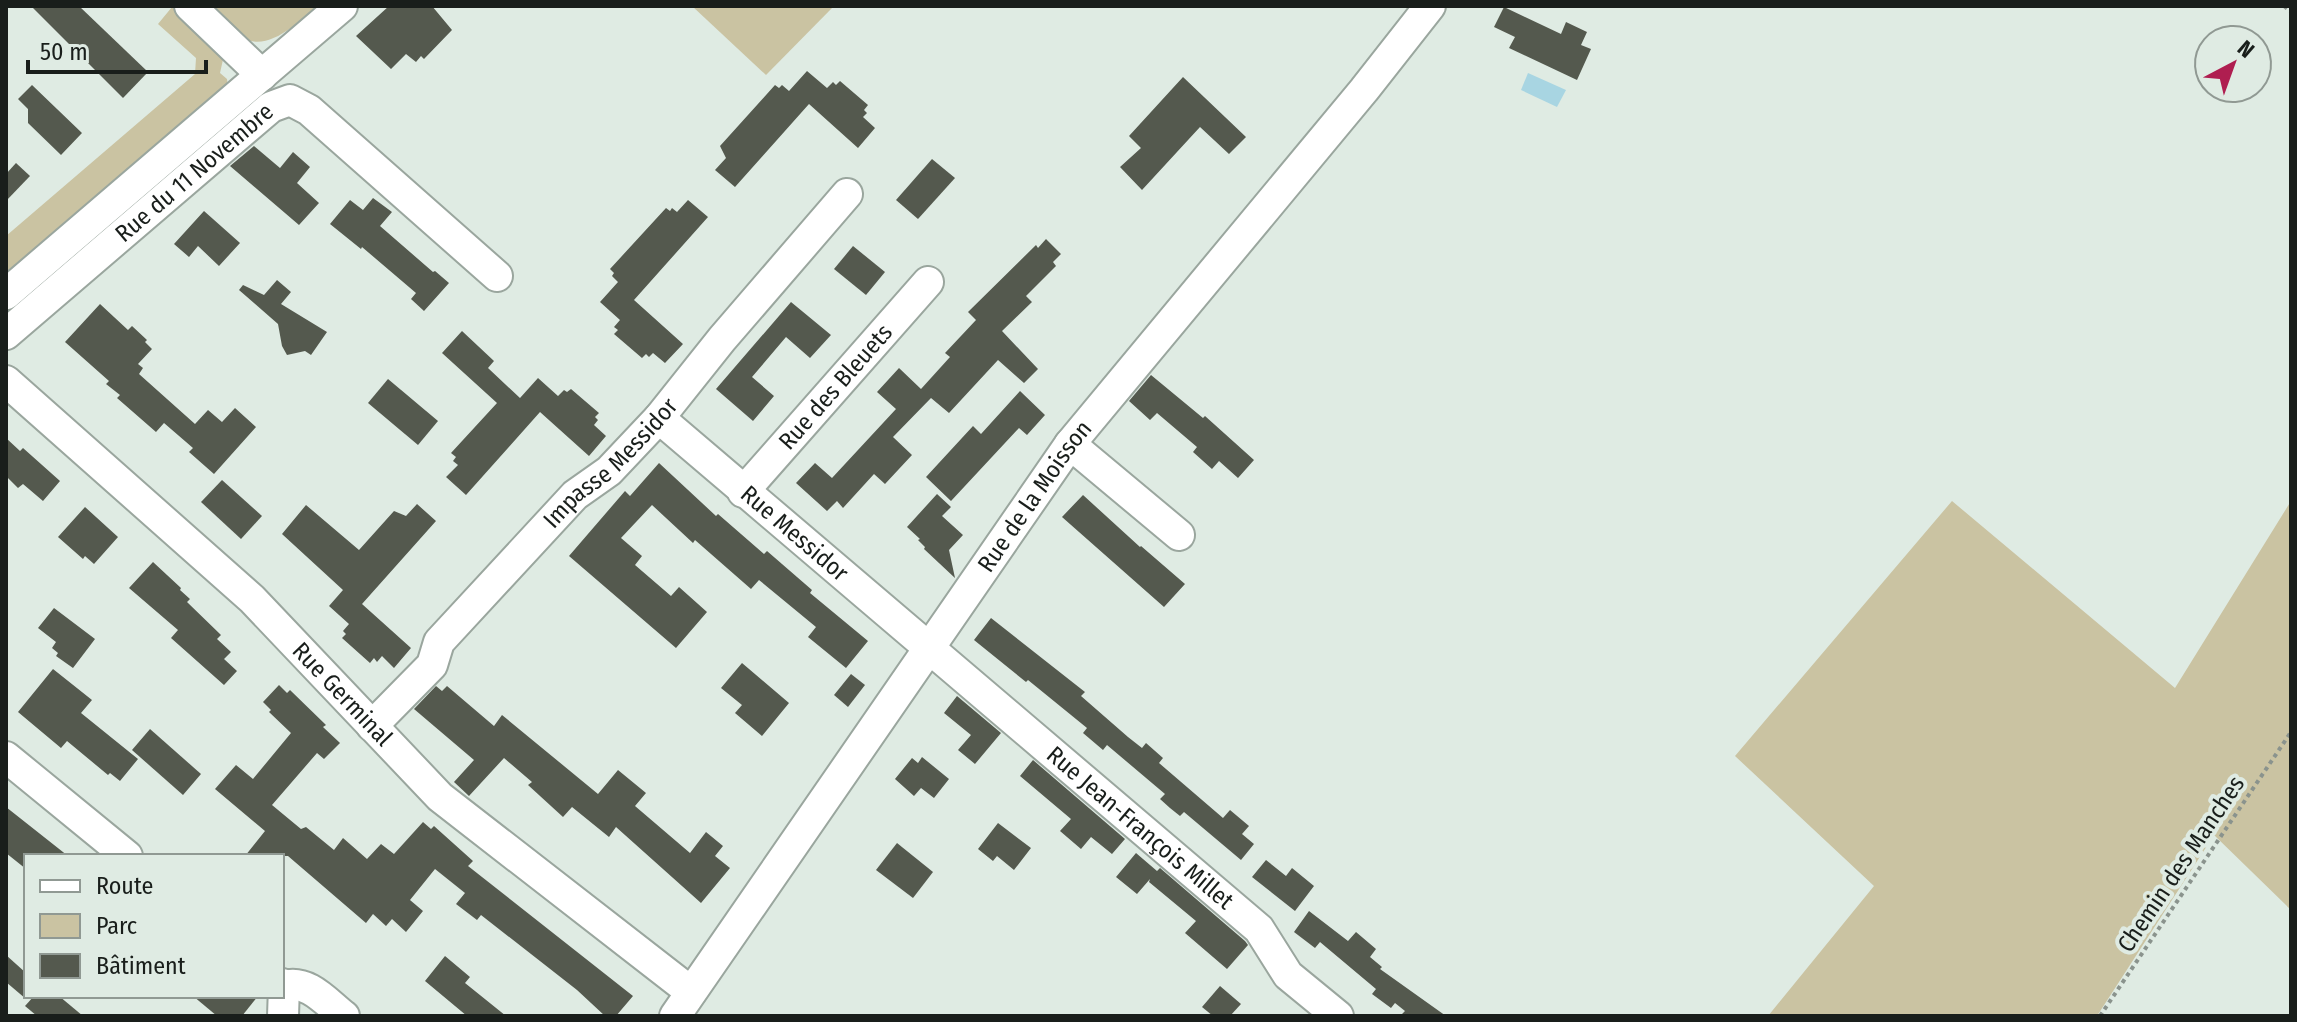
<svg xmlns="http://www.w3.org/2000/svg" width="2297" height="1022" font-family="'Fira Sans Condensed',sans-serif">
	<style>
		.green { fill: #cac3a2 }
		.water { fill: #a8d5e2 }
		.building { fill: #54594e }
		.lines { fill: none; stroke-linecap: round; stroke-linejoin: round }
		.minor-casing { stroke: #9aa69e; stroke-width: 34 }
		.path { stroke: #8a938d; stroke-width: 4; stroke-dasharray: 4 4; stroke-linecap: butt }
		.minor { stroke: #fff; stroke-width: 30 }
		.labels { text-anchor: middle; stroke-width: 8; stroke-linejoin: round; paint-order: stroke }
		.street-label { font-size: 24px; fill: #191e1b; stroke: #dfebe3 }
	</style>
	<rect width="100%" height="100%" fill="#dfebe3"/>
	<g class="green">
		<path d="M210,6H254L256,8L318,6C299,21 268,54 241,37C230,30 220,16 210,6Z"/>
		<path d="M692,6H834L766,75Z"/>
		<path d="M172,7L224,55L220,73L227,79L228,87L6,276V236L195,74L196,58L158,24Z"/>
		<path d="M1952,501L2175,688L2291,501V910L2214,835L2097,1016H1768L1874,886L1735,756Z"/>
	</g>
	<path class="water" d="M1528,73L1566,90L1557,107L1521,90Z"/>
	<g class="building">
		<path d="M31,6H79L148,72L123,98Z"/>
		<path d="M389,6H432L452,30L424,59L421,56L416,62L406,54L391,69L356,36Z"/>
		<path d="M1504,7L1561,34L1566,22L1587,32L1581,45L1591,49L1577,80L1509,48L1515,37L1494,27Z"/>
		<path d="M807,71L827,88L833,82L836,85L840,81L868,105L864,110L867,113L863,117L875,128L858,148L809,104L735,187L715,170L726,158L720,146L775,85L779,88L782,85L789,91Z"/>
		<path d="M1183,77L1246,137L1229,154L1200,127L1142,190L1120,167L1141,148L1129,136Z"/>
		<path d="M32,85L82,133L61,155L28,123V109L18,99Z"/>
		<path d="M254,146L280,168L293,152L310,167L297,183L319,203L299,225L230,166Z"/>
		<path d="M932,159L955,178L918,219L896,200Z"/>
		<path d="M16,163L30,176L6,201V174Z"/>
		<path d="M373,198L392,212L380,226L433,272L435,271L449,283L424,311L411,299L416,293L362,247L361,249L330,224L350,200L363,210Z"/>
		<path d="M688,200L708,217L634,300L683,344L665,363L653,353L649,357L646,354L642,358L614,334L618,330L614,327L620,320L600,302L618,282L612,276L614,273L610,269L666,208L670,211L672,208L677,212Z"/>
		<path d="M204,211L240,243L219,266L198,246L189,257L174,244Z"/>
		<path d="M1046,239L1061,254L1053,262L1056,266L1026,296L1032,302L1002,331L1038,369L1024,383L998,360L949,413L931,398L893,437L912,455L885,484L874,474L843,508L837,501L827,511L796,483L815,463L832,478L896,409L877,392L899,368L921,389L950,357L945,353L976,320L968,312L1036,245L1038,248Z"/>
		<path d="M853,246L885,272L866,295L834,269Z"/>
		<path d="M277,280L291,292L281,304L327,332L311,355L305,351L287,355L282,346L278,324L239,290L243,285L264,295Z"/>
		<path d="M791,302L831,335L810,358L786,337L752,377L774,396L753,421L716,389Z"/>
		<path d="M100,304L128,330L132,326L147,340L145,342L152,349L138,364L143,368L139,374L195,424L208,410L222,422L235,408L256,427L214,474L189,452L193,448L164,423L156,432L117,398L120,395L106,384L109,381L65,342Z"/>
		<path d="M462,331L494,361L488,368L520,398L538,378L558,396L564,390L567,392L571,389L599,413L595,417L598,420L594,425L606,436L589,456L540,412L466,495L446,477L458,465L453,461L456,457L451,453L497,403L442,353Z"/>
		<path d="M1151,375L1203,418L1205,416L1254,460L1238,478L1219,461L1212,469L1193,452L1197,447L1157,413L1150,420L1129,401Z"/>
		<path d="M388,379L438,421L418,445L368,403Z"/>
		<path d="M1020,391L1045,415L1027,435L1019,428L951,501L926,477L973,426L981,434Z"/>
		<path d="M6,438L20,451L23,448L60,481L43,501L23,484L18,488L6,476Z"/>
		<path d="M659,463L716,516L718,514L764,554L767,551L812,590L810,593L868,641L846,668L808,637L816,627L759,580L751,589L695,540L693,543L652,505L621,538L642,556L635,565L671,596L679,587L707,612L676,648L569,556L625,491L630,496Z"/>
		<path d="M222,480L262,516L241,539L201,502Z"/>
		<path d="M937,494L951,507L942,516L963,535L949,550L955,578L924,549L925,547L918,540L920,539L907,527Z"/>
		<path d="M1083,495L1140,547L1141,546L1185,584L1164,607L1062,517Z"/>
		<path d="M417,504L436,521L362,604L411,648L394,668L382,656L377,662L374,658L370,663L342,638L346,634L343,631L349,624L329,606L343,590L282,534L306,505L359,550L394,511L406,516Z"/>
		<path d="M85,507L118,537L94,564L85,556L83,559L58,537Z"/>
		<path d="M153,562L181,588L180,590L190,599L187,602L221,635L217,639L231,652L224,659L237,671L224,685L171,638L178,630L129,588Z"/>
		<path d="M54,608L95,639L73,668L56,656L58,653L52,648L56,642L38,628Z"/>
		<path d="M991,618L1085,692L1081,696L1128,737L1142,748L1146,743L1163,758L1159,763L1223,818L1230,810L1249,826L1242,834L1254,844L1241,860L1184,812L1180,816L1170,808L1160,799L1165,794L1107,745L1103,750L1083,733L1087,728L1028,680L1026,682L974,640Z"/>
		<path d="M742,663L789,703L762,736L735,713L742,705L721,688Z"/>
		<path d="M53,669L92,700L81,713L138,759L120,781L110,773L108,775L67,741L61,748L18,712Z"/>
		<path d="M851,674L865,685L848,707L834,695Z"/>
		<path d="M279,685L287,693L290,690L326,725L323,727L340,743L324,759L317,753L272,805L301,829L306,827L334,850L343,838L367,859L381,844L394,854L423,822L431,829L434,826L473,861L468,866L633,996L616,1016H605L577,990L481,915L477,920L456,904L465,893L435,869L410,900L423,911L406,932L392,919L386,926L373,914L366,923L288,856H245L265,831L215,789L236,765L253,779L291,733L269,712L271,710L263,702Z"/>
		<path d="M436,686L442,691L447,686L494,726L502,715L598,794L618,770L646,793L635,806L690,853L706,832L723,846L715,856L730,868L701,903L616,827L609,837L572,807L563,817L528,785L532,782L504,758L469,796L454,782L474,760L414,709Z"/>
		<path d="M957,696L1001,733L975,764L958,750L971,735L944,713Z"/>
		<path d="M150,729L201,774L183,795L132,750Z"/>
		<path d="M922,757L949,779L934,798L921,788L914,796L895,779L912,758L918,763Z"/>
		<path d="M1033,760L1125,839L1112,854L1091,837L1081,849L1060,831L1071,819L1020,776Z"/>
		<path d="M6,807L68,856H26V869L6,853Z"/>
		<path d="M998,823L1031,848L1014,870L997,856L993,861L978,849Z"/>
		<path d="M897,843L933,872L913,898L876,870Z"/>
		<path d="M1136,853L1157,871L1160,868L1245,941L1248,945L1227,969L1185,933L1196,921L1149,882L1150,879L1137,894L1116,877Z"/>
		<path d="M1266,860L1286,876L1292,868L1314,886L1295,911L1252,877Z"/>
		<path d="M1309,911L1348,941L1356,932L1376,949L1370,957L1382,967L1380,969L1446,1016H1400L1405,1011L1395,1003L1391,1008L1372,994L1376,989L1320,942L1315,948L1294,932Z"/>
		<path d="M6,955L26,973V999L6,982Z"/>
		<path d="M445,956L470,977L465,983L506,1016H467L425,981Z"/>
		<path d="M1220,986L1241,1004L1230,1016H1213L1202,1007Z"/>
		<path d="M34,996H59L83,1016H37L25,1006Z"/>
		<path d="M193,996H258L242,1016H217Z"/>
	</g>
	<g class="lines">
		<defs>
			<g id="minor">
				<path d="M190,6L262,75"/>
				<path d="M6,294L342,6"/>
				<path id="s1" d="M6,334L271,107L290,100L309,110L497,276"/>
				<path id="s2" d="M6,381L252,599L440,797L691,992"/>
				<path id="s3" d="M659,418L1259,929L1288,975L1338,1016"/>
				<path d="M1070,444L1179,535"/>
				<path id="s4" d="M743,492L928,282"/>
				<path id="s5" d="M372,726L432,665L439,642L575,495L609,471L659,418L722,339L847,194"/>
				<path d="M6,757L127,856"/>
				<path d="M282,984L284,986L283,1016"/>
				<path d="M284,986C308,979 326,1002 344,1016"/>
				<path id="s6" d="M675,1016L1070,444L1364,90L1430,6"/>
			</g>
		</defs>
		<use href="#minor" class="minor-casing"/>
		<g class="path">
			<path d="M2284,6L2291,12"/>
			<path d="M2100,1016L2291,732"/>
		</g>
		<use href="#minor" class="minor"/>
	</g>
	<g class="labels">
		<g class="street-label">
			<text dy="8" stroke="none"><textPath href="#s1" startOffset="248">Rue du 11 Novembre</textPath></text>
			<text dy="8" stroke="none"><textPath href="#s4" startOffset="140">Rue des Bleuets</textPath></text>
			<text dy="8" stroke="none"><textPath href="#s5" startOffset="358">Impasse Messidor</textPath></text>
			<text dy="8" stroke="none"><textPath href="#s6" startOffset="632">Rue de la Moisson</textPath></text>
			<text dy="8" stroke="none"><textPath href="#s3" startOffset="178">Rue Messidor</textPath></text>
			<text dy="8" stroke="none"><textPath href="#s2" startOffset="460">Rue Germinal</textPath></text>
			<text dy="8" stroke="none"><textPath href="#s3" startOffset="632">Rue Jean-François Millet</textPath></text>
			<text transform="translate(2181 864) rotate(-56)" y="8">Chemin des Manches</text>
		</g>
	</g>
	<rect width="2297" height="1022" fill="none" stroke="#191e1b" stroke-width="16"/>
	<rect x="24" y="854" width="260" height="144" fill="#dfebe3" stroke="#909993" stroke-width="2"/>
	<rect x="40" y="880" width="40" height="12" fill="#ffffff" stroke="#909993" stroke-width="2"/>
	<text x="96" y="894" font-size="24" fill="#191e1b">Route</text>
	<rect x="40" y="914" width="40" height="24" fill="#cac3a2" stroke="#909993" stroke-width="2"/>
	<text x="96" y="934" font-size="24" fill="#191e1b">Parc</text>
	<rect x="40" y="954" width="40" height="24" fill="#54594e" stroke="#909993" stroke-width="2"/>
	<text x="96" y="974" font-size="24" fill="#191e1b">Bâtiment</text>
	<g transform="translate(2233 64) rotate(41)"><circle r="38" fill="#dfebe3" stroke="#909993" stroke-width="2"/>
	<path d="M0-6L14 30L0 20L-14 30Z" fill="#af1e50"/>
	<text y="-12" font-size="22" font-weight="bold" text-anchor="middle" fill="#191e1b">N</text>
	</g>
	<path d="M28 60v12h178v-12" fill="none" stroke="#191e1b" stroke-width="4"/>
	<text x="40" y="60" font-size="24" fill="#191e1b" stroke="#dfebe3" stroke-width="6" paint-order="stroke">50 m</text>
</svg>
